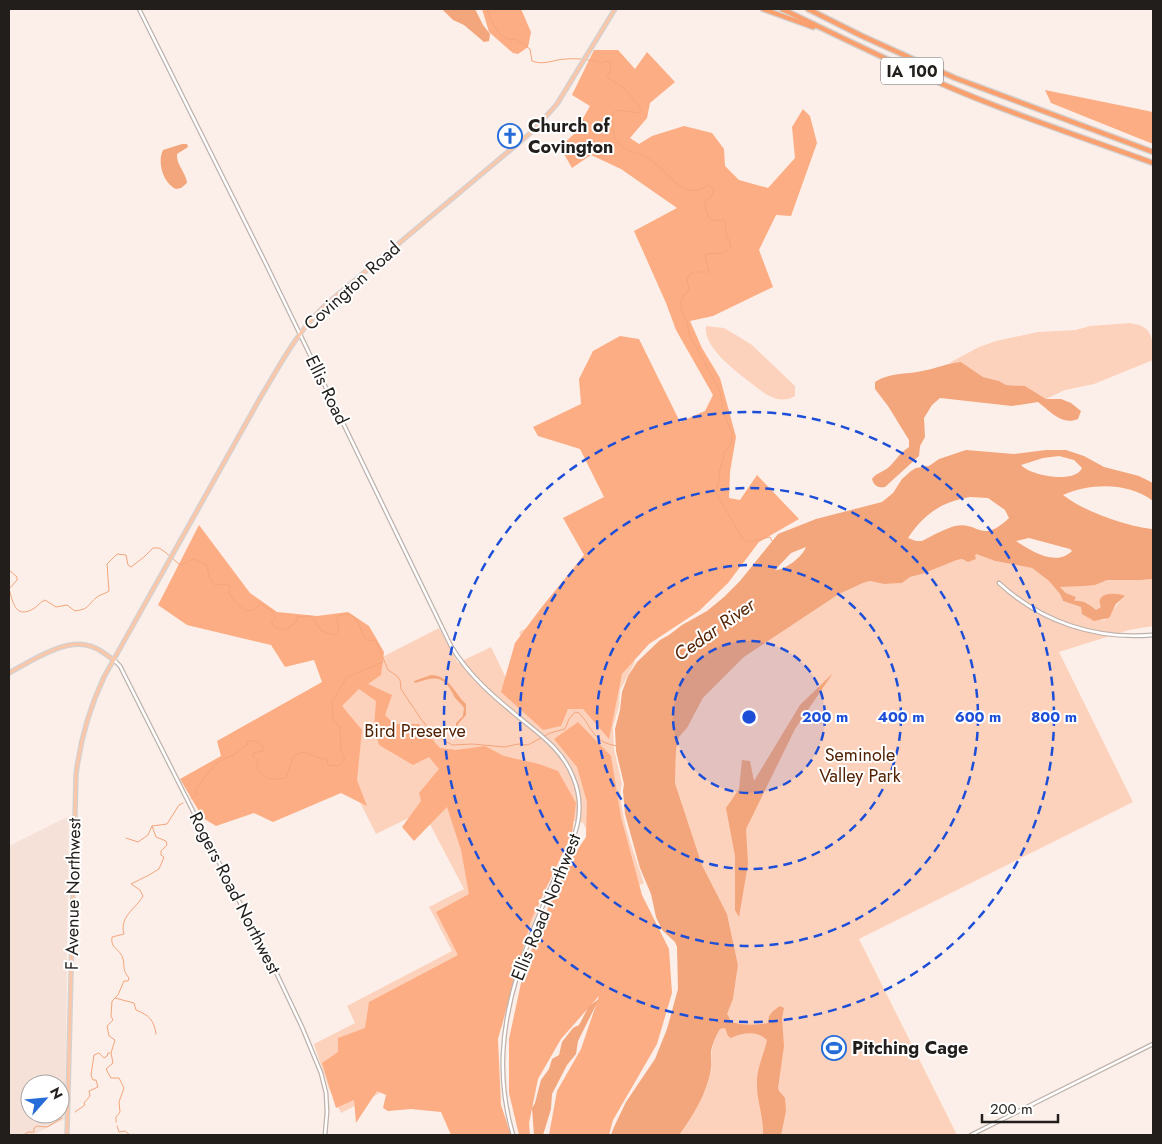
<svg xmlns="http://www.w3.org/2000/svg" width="1162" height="1144" font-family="Jost,sans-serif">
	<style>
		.built { fill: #f5e1d7; fill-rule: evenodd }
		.green { fill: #fdd2bc }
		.forest { fill: #fcad83 }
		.water { fill: #f3a57b; fill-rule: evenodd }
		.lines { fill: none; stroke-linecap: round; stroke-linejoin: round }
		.stream { stroke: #f3a57b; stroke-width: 1 }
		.minor-casing { stroke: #beb2ac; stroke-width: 5 }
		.major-casing { stroke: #d3d2d2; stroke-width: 5.5 }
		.highway-casing { stroke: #d3d2d2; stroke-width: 7 }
		.minor { stroke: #fff; stroke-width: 2.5 }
		.major { stroke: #fcc6a9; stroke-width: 3 }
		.highway { stroke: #faa06f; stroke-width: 4.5 }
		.ring { fill: none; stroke: #1d4ed8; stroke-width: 2.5; stroke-dasharray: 9 6 }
		.labels { text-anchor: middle; stroke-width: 4; stroke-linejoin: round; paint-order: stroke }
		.shield { fill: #fff; stroke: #646260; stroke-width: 1 }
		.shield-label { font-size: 16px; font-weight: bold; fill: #221e1c }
		.poi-label { font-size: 18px; font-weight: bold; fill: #221e1c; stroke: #fff; text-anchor: start }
		.street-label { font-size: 18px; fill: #221e1c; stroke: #fff }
		.park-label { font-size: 18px; fill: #522101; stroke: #fff }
		.water-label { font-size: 19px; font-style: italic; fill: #582707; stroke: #fff }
		.centre { fill: #1d4ed8; stroke: #fff; stroke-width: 2.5 }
		.ring-label { font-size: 15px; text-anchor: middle; font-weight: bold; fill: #1d4ed8; stroke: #fff; stroke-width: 4; stroke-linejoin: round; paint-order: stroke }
	</style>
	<rect width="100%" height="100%" fill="#fcefe9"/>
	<path class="built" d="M69,816L65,1119L33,1135H9V846ZM30,1084H60V1114H30Z"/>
	<g class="green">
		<path d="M1130,323C1154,326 1153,340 1153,360L1094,384L1065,390L1046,399L1025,386L1006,385L999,381L983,377L961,362L949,363L979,347L996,341L1038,332L1076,330L1090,326Z"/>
		<path d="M706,326L724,328L736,335L752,345L795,386V396C778,407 760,390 747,380C732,368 703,346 706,326Z"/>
		<path d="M976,554L995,561L1032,568L1049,581L1060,594L1063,601L1081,607L1100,620H1105C1113,612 1117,603 1125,596L1096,610L1087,603L1073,601L1076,597L1066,593L1060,587L1107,580H1141L1153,579V626L1129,630L1059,652L1133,802L859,939L957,1135H678L699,1103L707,1085L712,1067L711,1056L713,1044L733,999L738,965L727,914L702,865L675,783L676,750L679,737L687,728L703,698L744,657L839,594L863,583L870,581L884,584L902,583L910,577L922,574L957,560L962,559L965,561Z"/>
		<path d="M581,599L609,611L635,662L620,690L619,706L613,727L614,749L622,784C615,804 637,861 644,883L621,895L583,823L571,820L511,981L502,1027L481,1024L386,1090L341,1113L329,1089L314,1044L355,1023L347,1006L452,951L429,907L464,889L423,811L376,834L306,696L439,628L458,663L491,647L508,682L528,649L519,632Z"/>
	</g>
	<g class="forest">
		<path d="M482,9H521L531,32L528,47L518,54L513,53L489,32Z"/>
		<path d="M594,50H618L635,69L647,52L675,82L650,103L647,118L630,138L639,144L652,136L684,126L712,133L724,149L725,166L739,180L768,188L795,158L792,127L803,109L810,116L817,143L791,216L776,215L759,250L773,287L713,316L690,321L702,348L720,378L736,437L730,472L729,498L740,500L757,475L799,519L759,542L728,583L699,611L649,644L622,674L609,739L583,709H568L561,726L543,730L501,692L515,643L541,608L584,555L563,518L604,497L580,449L538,436L533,427L581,404L579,379L593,351L620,336L639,339L680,422L705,411L713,395L676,330L666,303L634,231L677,208L621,169L591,155L572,168L560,147L574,134L590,106L572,95Z"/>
		<path d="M1045,90L1153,112V144L1051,103Z"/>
		<path d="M199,525L250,593L277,612L317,616L348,612L369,626L384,652L381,675L368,684L392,695L385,715L394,724H419L440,748L456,750L485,746L504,756L539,764L558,771L576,803L572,834L531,920L498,1039L501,1105L511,1135H451L441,1112L411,1109L388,1111L383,1108L386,1095L377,1091L356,1123L354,1100L336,1108L322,1063L338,1052V1038L365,1028L369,1002L458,955L436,912L469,894L461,850L447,807L414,841L402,827L421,801L419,793L439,769L429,757L413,765L379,745L374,728L376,701L359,689L342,706L362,730L357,780L367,806L341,793L273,822L254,813L216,826L203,818L180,779L221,756L217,741L322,682L314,660L285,667L271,645L187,625L158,605Z"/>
		<path d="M578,722L611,756L621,817L642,895L669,949L672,993L657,1044L613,1120L609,1135H549L557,1091L581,1049L599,996L561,1039L538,1079L529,1123L530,1135H519L509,1093V1039L524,969L549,905L570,861L586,837L587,802L577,767L554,739Z"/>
	</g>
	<g class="water">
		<path d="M442,9H475L483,25L490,34L489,41L484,42L464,25L453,20Z"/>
		<path d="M182,144H187L188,147L177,154C176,165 186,172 187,183L181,188L176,189C163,183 157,162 163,150Z"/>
		<path d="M961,362L983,377L999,381L1006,385L1025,386L1046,399H1061L1071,403L1081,411L1078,419C1062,426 1050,411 1038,402L1012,406L940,398L932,405L924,418L925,437L920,446L919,456L885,487C878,488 874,486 872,479C876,473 883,472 889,467C896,460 899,454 909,447V440L888,406L875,389V382C890,372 905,375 922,371C935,369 947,363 961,362Z"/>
		<path d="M966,450L1014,454L1046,450H1066L1084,456L1104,467L1139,476L1153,483V501C1128,482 1090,483 1063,495C1083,511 1128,527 1153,529V579L1141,580H1107L1095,585L1083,586L1060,587L1066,593L1076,597L1074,601C1083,600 1089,604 1096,610L1101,607C1094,592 1116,592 1125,596L1116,604L1109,618L1094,621L1082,614L1081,607L1063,601L1060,594L1049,581L1032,568L995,561L976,554L975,556L976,559L968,562L962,559L957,560L922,574L910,577L902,583L884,584L870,581L863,583L839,594L744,657L703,698L687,728L679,737L676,750L675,783L702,865L727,914L738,965L733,999L727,1014C729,1016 729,1019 731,1021C737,1026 762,1025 768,1023C768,1014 773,1011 780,1006L784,1008L782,1018L784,1046L778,1088L779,1091L785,1098L786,1111L781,1135H763C764,1118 757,1102 757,1085C756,1069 764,1055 767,1040C757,1030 742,1033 731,1038L728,1036L725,1028L720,1029C715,1038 710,1048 711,1058C711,1062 712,1065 711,1069C707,1093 693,1116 679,1135H611L614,1127L626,1102L655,1059L667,1029L678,989L677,947L675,942L662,930L656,917L651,894L640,868L625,814L623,791L624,784L616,751L615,729L620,710L622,692L628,676L637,662L660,640L669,635L682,625L707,611L724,597L740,581L778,534L816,519L882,502L893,493L902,479L911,471L916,468L929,466L939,459ZM1059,456L1074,460L1082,468C1075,484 1031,476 1021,465L1043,458ZM970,497L988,498L1005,510L1009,518C981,545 979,521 955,526C944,529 932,536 922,541H916L908,538C924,514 941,502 970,497ZM1029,538L1070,549L1072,551C1056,567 1031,551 1016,541ZM806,547C803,556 786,570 775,570L791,553Z"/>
		<path d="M833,673L795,729L746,829L748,864L739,917L735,910V856L726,808L739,789L742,760L750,761L754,781L800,705Z"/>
		<path d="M431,675C450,676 454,693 466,704V715L458,724L457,732H456V723L463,716L464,708C461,703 456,700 454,696C444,675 436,676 415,683L414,681Z"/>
		<path d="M599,999L578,1041L576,1054L567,1065L552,1094L551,1109L543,1135H534L532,1108L535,1103L541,1080L549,1069L552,1059L559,1055L562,1042L573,1028L579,1025L589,1006Z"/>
	</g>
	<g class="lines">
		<g class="stream">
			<path d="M487,9C491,21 500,43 516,39L530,49L532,61C544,66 554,59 567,59C579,58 591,60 603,63L606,61L610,62L611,70L607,77L625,89L641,109L639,113L617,110L613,113C613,121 612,134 616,140C626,154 636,150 648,158C667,169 682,204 708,185L714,190L712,196L705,202C705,214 710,225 723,219L725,222L726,233L731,246L723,254L712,253L705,255L709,272H693L689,275L687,280L689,289L681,300V309L687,322L690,336L720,391L724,414L732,433L731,445L724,452C724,459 721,463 720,469C718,478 721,482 715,491L742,538L748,542L770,537L772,541"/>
			<path d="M9,570L17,577V580L9,589C13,602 15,619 33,609C37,607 40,602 45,600L56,607L67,605L75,611C90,609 87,605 97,597C101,594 105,594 109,591L107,564L117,554L126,555L128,565L131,567L144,557L153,548H159L165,552L180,565L194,559L207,565L209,577L215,585L228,584L230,586L229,593C233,600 245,616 255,609C257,608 259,605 261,604L272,611L275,618L271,621L274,627C286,631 286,630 296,622L297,617L310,616C318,621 316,626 321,630C324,632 330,634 334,635L337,633L339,628L336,618L338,616C362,607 358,636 368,640C371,641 373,640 376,641L388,670L397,676L400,680L401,689L421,719L432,733L452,745L472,744L505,747L518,744L528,745L550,733L565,729L569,719L575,712L579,713C594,729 592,742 617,746"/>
			<path d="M191,799L197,794L196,789L216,763L233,755L247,745V741C254,740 258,741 263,746V751L253,753V756L257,760L258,771C267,780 274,780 286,778L293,757L301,752C310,753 317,758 327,760L328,765L339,766L345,758L341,752L340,728L333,719L332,702L347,677L383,662"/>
			<path d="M126,838L138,842L148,835L152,826"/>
			<path d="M115,998L134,1003L136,1010C149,1015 154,1020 156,1034"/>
			<path d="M75,1112L85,1105L84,1103L90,1096L89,1091L98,1087L96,1080H93L91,1075L94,1055L99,1053L104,1058L107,1056L108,1053H110"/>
			<path d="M116,1122V1117L120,1112L119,1102L124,1088L119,1078H111L106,1069L113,1063L111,1053L115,1040L109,1036L107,1026L113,1020L111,1016L112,1001L118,995L124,981H128L129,978C122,969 125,968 123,959C120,948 110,949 112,937L124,934C119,916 136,909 143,896L140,890L131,884L149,875L159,869L164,857L161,855V851L167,845L166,841L156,837L152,826L167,824L179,805L183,803"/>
			<path d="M117,1126L119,1132L125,1131L130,1135"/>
			<path d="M24,1135L28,1132H34V1128L37,1126L47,1127L62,1118"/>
		</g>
		<defs>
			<g id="minor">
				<path d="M139,9L265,262L451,646C469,676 494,697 521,719C542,736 563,751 573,777C591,819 567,850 551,887C538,916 526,946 517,976C501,1030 497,1080 513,1135"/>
				<path d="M999,583C1041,622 1096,640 1153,635"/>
				<path d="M114,660L120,666L213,851L275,970L302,1027L321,1073L326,1093L327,1112L325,1135"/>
				<path d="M971,1135L1153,1044"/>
			</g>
			<g id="major">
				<path d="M9,673C31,661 65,638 90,646C99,648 106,655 114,660"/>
				<path d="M67,1135L76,775C80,741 89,709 104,677L259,400C280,365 298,329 329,302L534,130L557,104L615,9"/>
			</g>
			<g id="highway">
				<path d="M763,9L813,27"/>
				<path d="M782,9C853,43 923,78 996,106C1048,126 1101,144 1153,163"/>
				<path d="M808,9L862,36L955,78L1153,152"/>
			</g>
		</defs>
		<use href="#minor" class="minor-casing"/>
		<use href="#major" class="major-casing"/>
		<use href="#highway" class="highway-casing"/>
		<use href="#minor" class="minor"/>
		<use href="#major" class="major"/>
		<use href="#highway" class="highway"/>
	</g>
	<circle cx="749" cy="717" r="76" fill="#1d4ed8" fill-opacity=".12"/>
	<g class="ring">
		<circle cx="749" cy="717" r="76"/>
		<circle cx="749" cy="717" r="152"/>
		<circle cx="749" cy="717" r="229"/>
		<circle cx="749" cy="717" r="305"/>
	</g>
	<defs>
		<symbol id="church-ring" viewBox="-11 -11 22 22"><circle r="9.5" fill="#fff" stroke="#256cd8" stroke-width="1.5"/><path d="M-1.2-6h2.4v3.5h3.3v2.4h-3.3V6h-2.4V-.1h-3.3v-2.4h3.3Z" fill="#256cd8"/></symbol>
		<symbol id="stadium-ring" viewBox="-11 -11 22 22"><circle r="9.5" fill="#fff" stroke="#256cd8" stroke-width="1.5"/><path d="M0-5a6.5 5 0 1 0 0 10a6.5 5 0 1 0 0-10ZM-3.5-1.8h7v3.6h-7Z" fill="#256cd8"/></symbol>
	</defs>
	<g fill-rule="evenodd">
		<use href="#church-ring" x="496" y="122" width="28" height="28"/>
		<use href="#stadium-ring" x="820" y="1034" width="28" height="28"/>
	</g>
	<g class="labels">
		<rect class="shield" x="881" y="57.5" width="62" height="27" rx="4"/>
		<g class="shield-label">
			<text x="912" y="77">IA 100</text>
		</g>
		<g class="poi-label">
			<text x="528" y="132">Church of<tspan x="528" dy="21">Covington</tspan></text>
			<text x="852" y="1054">Pitching Cage</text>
		</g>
		<g class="street-label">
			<text transform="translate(352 286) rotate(-42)" y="6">Covington Road</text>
			<text transform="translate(327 390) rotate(64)" y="6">Ellis Road</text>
			<text transform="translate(235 893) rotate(63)" y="6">Rogers Road Northwest</text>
			<text transform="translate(73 894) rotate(-89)" y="6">F Avenue Northwest</text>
			<text transform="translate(546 907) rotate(-68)" y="6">Ellis Road Northwest</text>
		</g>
		<g class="park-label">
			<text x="415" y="737">Bird Preserve</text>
			<text x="860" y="761">Seminole<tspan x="860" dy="21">Valley Park</tspan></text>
		</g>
		<g class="water-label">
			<text transform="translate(714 629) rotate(-35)" y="7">Cedar River</text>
		</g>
	</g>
	<circle cx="749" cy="717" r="8" class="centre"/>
	<g class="ring-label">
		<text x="825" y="722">200 m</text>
		<text x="901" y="722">400 m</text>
		<text x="978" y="722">600 m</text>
		<text x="1054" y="722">800 m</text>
	</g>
	<rect width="1162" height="1144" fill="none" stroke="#221e1c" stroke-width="20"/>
	<g transform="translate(45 1099) rotate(63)"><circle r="24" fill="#ffffff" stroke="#a7a5a4"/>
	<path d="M0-4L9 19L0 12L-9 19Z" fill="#256cd8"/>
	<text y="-8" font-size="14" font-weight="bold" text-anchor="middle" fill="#221e1c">N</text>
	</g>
	<path d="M982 1114v8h76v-8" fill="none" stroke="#221e1c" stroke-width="2.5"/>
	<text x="990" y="1114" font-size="15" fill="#221e1c" stroke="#ffffff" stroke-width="4" paint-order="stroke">200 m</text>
</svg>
